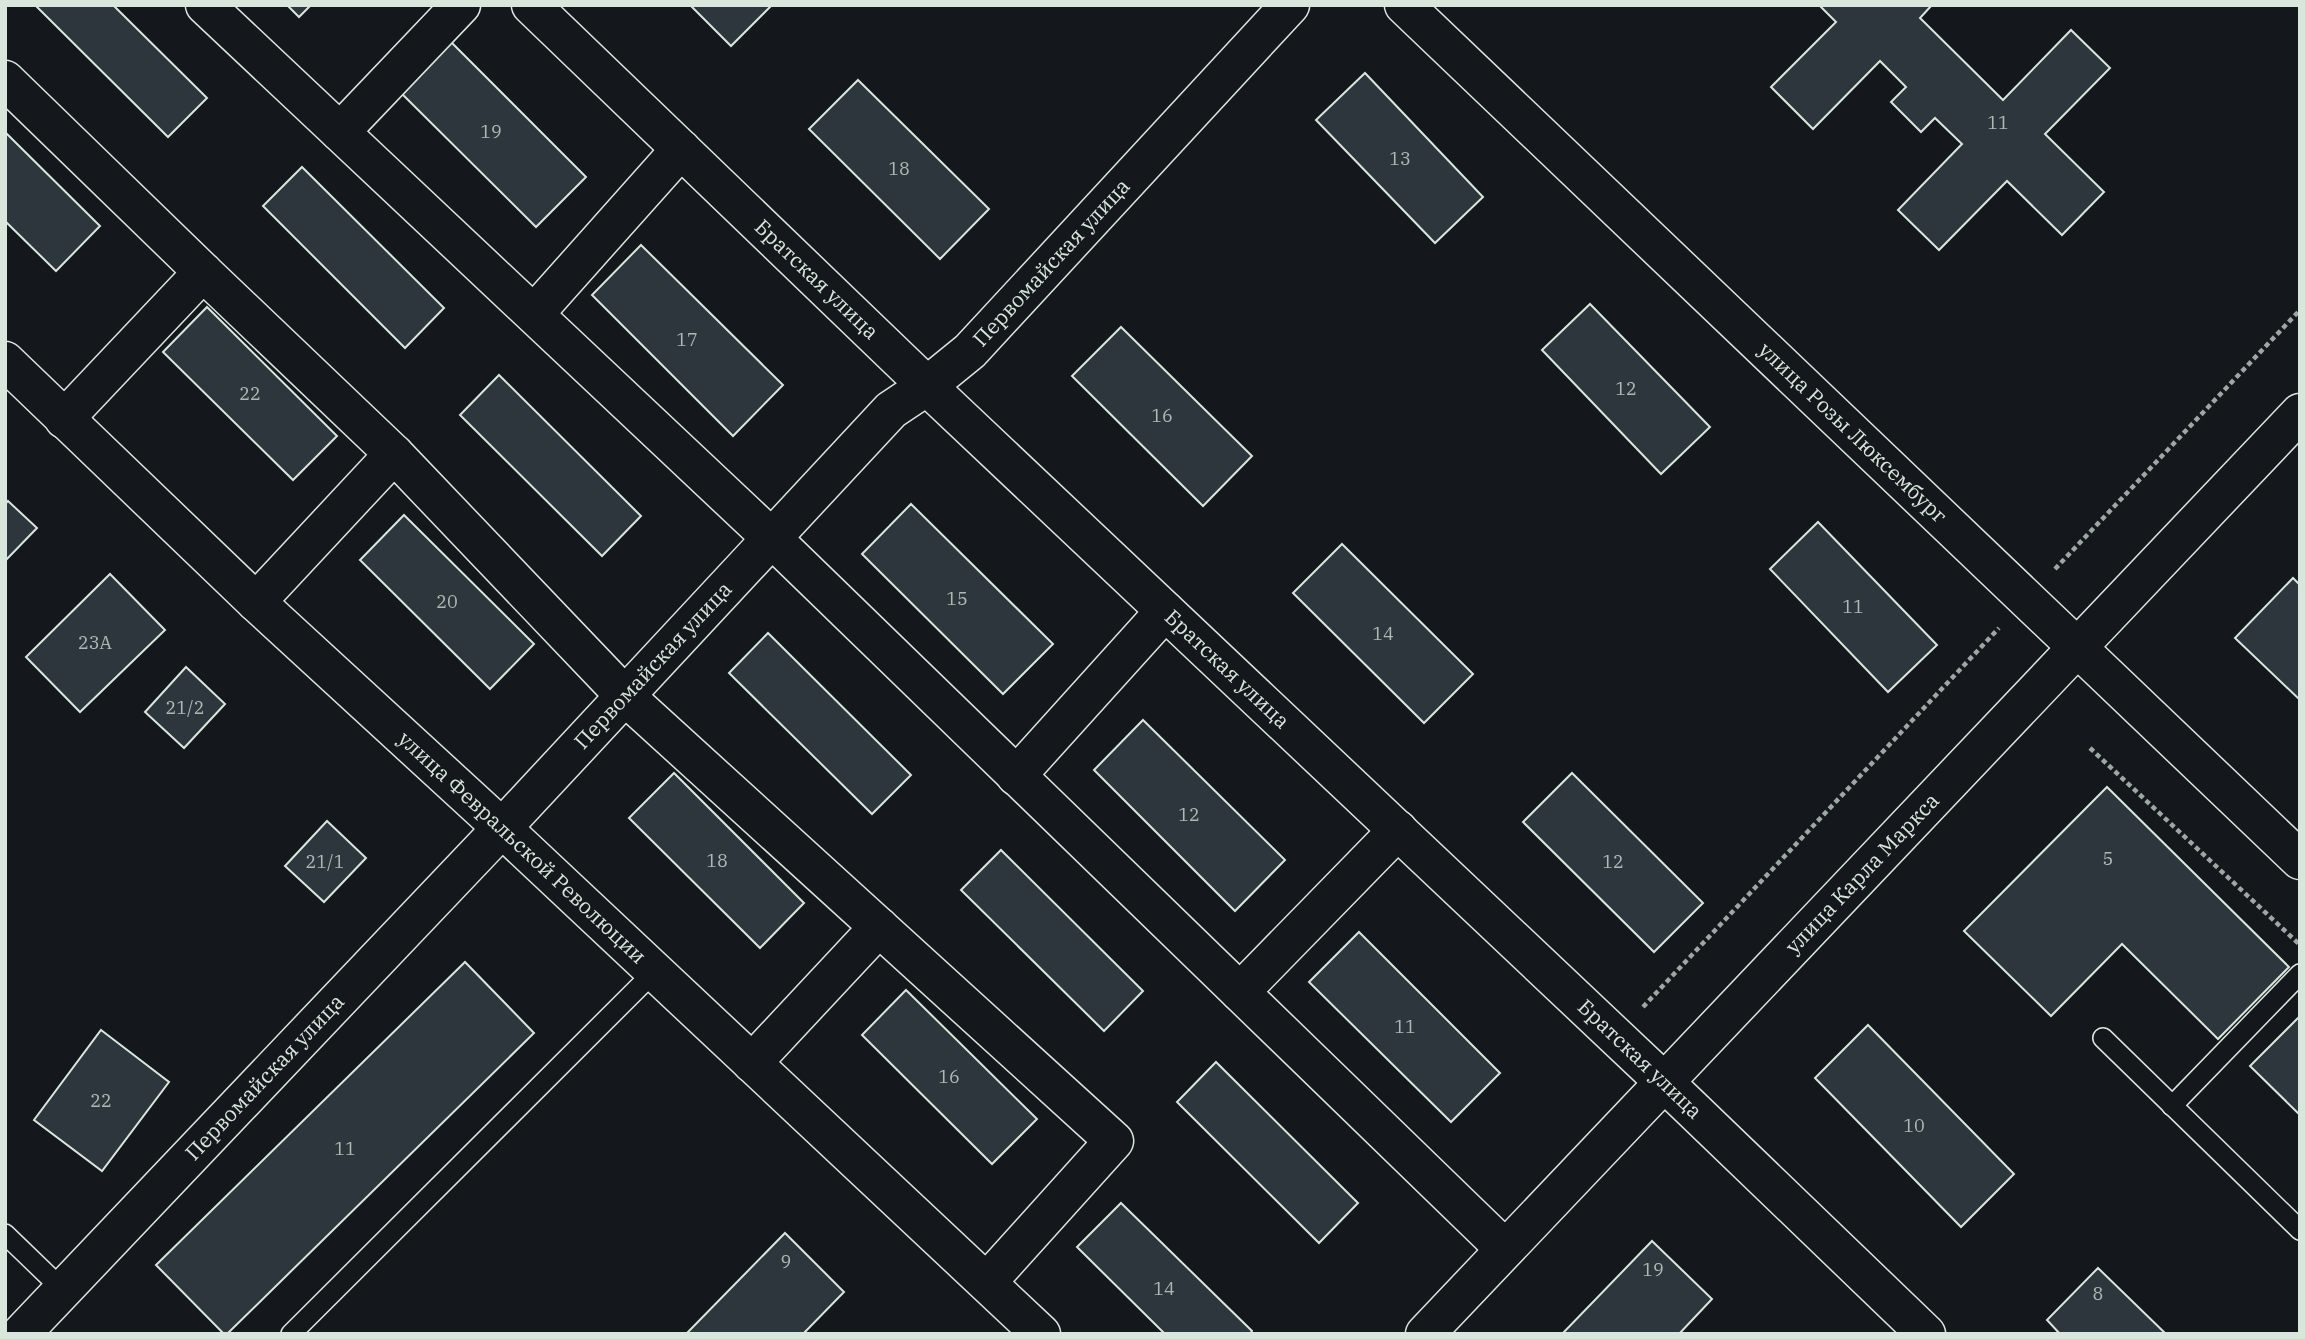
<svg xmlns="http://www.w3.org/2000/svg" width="2305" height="1339" font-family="'IBM Plex Serif',serif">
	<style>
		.building { fill: #2c363c; stroke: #d8e6dc; stroke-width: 2 }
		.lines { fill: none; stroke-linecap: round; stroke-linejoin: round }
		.service-casing { stroke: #d8e6dc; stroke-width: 22 }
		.minor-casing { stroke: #d8e6dc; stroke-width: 41 }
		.tertiary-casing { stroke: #d8e6dc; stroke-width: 41 }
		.secondary-casing { stroke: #d8e6dc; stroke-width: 41 }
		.path { stroke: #9da8a2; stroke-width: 4.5; stroke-dasharray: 5 3.5; stroke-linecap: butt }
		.service { stroke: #14181c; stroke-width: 19 }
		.minor { stroke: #14181c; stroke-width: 38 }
		.tertiary { stroke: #14181c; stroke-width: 38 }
		.secondary { stroke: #14181c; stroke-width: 38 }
		.labels { text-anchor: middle; stroke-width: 5; stroke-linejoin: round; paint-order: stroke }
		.number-label { font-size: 18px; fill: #adbab4 }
		.street-label { font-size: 21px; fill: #d8e6dc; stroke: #14181c }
	</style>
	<rect width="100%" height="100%" fill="#14181c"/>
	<g class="building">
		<path d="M35,5H113L207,98L168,137Z"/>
		<path d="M287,5H311L299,17Z"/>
		<path d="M690,5H772L731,46Z"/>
		<path d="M1819,5H1932L1920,18L2003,100L2071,30L2110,68L2045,134L2104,192L2062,235L2007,181L1939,250L1898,210L1962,144L1935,118L1921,132L1891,102L1906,87L1880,61L1813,129L1771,87L1836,22Z"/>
		<path d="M445,36L586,177L536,227L395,87Z"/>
		<path d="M1365,73L1483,197L1435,243L1316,120Z"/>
		<path d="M858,80L989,209L940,259L809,129Z"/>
		<path d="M5,132L100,226L56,271L5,221Z"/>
		<path d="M302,167L444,308L405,348L263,206Z"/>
		<path d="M641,245L783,385L733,436L592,295Z"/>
		<path d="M1590,304L1710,427L1661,474L1542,350Z"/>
		<path d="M207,307L337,436L293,480L163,352Z"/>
		<path d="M1121,327L1252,456L1203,506L1072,376Z"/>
		<path d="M499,375L641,516L602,556L460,415Z"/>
		<path d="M8,501L37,528L5,561V504Z"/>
		<path d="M911,504L1053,644L1003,694L862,554Z"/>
		<path d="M404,515L534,644L490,689L360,560Z"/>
		<path d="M1818,522L1937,645L1888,692L1770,569Z"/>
		<path d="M1342,544L1473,674L1424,723L1293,593Z"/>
		<path d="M110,574L165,630L80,712L26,657Z"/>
		<path d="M2293,578L2300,585V700L2235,638Z"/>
		<path d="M768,633L911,775L872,814L729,673Z"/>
		<path d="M186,667L225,704L184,748L145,712Z"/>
		<path d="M1143,720L1285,860L1235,911L1094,770Z"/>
		<path d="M674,773L804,903L760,948L629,818Z"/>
		<path d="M1572,773L1703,903L1654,952L1523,822Z"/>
		<path d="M2107,787L2289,967L2218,1039L2122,944L2051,1016L1964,931Z"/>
		<path d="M327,821L366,858L324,902L285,866Z"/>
		<path d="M1001,850L1143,991L1104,1031L961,890Z"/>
		<path d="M1359,932L1500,1073L1451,1122L1309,982Z"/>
		<path d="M465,962L534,1033L227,1334H224L156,1265Z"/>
		<path d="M906,990L1037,1119L992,1164L862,1035Z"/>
		<path d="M2300,1016V1115L2250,1066Z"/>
		<path d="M1868,1025L2014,1174L1961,1227L1815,1078Z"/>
		<path d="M101,1030L169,1082L102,1171L34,1120Z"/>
		<path d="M1216,1062L1358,1203L1319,1243L1177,1102Z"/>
		<path d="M1121,1203L1252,1331L1250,1334H1165L1077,1247Z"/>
		<path d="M785,1233L844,1292L803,1334H686Z"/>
		<path d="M1652,1241L1712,1299L1679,1334H1562Z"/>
		<path d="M2098,1268L2166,1334H2060L2047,1320Z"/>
	</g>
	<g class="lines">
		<defs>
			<g id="service">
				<path d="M2103,1038L2300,1230"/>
				<path d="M2172,1106L2300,974"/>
				<path d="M5,1234L63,1290"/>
				<path d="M291,1334L654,972"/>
			</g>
			<g id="minor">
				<path d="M205,5L783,549L1505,1249"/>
				<path id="s1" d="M531,5L927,386L1663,1081L1926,1334"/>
				<path d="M5,80L203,272"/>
				<path d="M340,132L461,5"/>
				<path d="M534,314L681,149"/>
				<path d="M64,419L203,272L394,454L256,602"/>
				<path d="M394,454L625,696L1114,1141L987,1282"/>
				<path d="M1016,776L1165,611"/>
				<path d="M1240,992L1398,830"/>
				<path d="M752,1063L879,927"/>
				<path id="s2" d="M21,1334L502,828L891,410L927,386L970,351L1290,5"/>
			</g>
			<g id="tertiary">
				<path id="s3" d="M1404,5L2300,860"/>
				<path id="s4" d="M5,361L256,602L502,828L1041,1334"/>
			</g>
			<g id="secondary">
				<path id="s5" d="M1425,1334L2300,413"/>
			</g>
		</defs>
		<use href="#service" class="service-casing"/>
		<use href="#minor" class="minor-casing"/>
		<use href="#tertiary" class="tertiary-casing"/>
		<use href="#secondary" class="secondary-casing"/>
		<g class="path">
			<path d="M2055,569L2300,310"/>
			<path d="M2090,748L2299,944"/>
			<path d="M1643,1007L1999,628"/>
		</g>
		<use href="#service" class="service"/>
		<use href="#minor" class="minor"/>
		<use href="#tertiary" class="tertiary"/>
		<use href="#secondary" class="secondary"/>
	</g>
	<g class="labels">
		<g class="number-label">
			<text x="1998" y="129">11</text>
			<text x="491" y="138">19</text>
			<text x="1400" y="165">13</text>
			<text x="899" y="175">18</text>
			<text x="687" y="346">17</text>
			<text x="1626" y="395">12</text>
			<text x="250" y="400">22</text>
			<text x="1162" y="422">16</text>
			<text x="957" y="605">15</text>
			<text x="447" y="608">20</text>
			<text x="1853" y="613">11</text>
			<text x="1383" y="640">14</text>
			<text x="95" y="649">23А</text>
			<text x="185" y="714">21/2</text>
			<text x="1189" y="821">12</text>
			<text x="2108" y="865">5</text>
			<text x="717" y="867">18</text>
			<text x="325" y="868">21/1</text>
			<text x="1613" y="868">12</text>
			<text x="1405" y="1033">11</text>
			<text x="949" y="1083">16</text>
			<text x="101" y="1107">22</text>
			<text x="1914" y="1132">10</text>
			<text x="345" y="1155">11</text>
			<text x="786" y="1268">9</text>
			<text x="1653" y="1276">19</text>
			<text x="1164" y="1295">14</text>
			<text x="2098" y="1300">8</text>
		</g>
		<g class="street-label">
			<text dy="7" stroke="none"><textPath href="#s2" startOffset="1488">Первомайская улица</textPath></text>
			<text dy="7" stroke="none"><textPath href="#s1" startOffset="396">Братская улица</textPath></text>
			<text dy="7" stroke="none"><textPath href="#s3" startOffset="620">улица Розы Люксембург</textPath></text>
			<text dy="7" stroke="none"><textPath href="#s2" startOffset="920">Первомайская улица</textPath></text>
			<text dy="7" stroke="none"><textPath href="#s1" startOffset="962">Братская улица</textPath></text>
			<text dy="7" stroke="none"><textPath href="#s4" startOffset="710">улица Февральской Революции</textPath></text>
			<text dy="7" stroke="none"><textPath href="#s5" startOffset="635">улица Карла Маркса</textPath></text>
			<text dy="7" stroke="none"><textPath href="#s1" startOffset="1530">Братская улица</textPath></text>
			<text dy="7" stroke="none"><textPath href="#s2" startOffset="354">Первомайская улица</textPath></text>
		</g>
	</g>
	<rect width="2305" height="1339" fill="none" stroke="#d8e6dc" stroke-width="14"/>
</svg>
